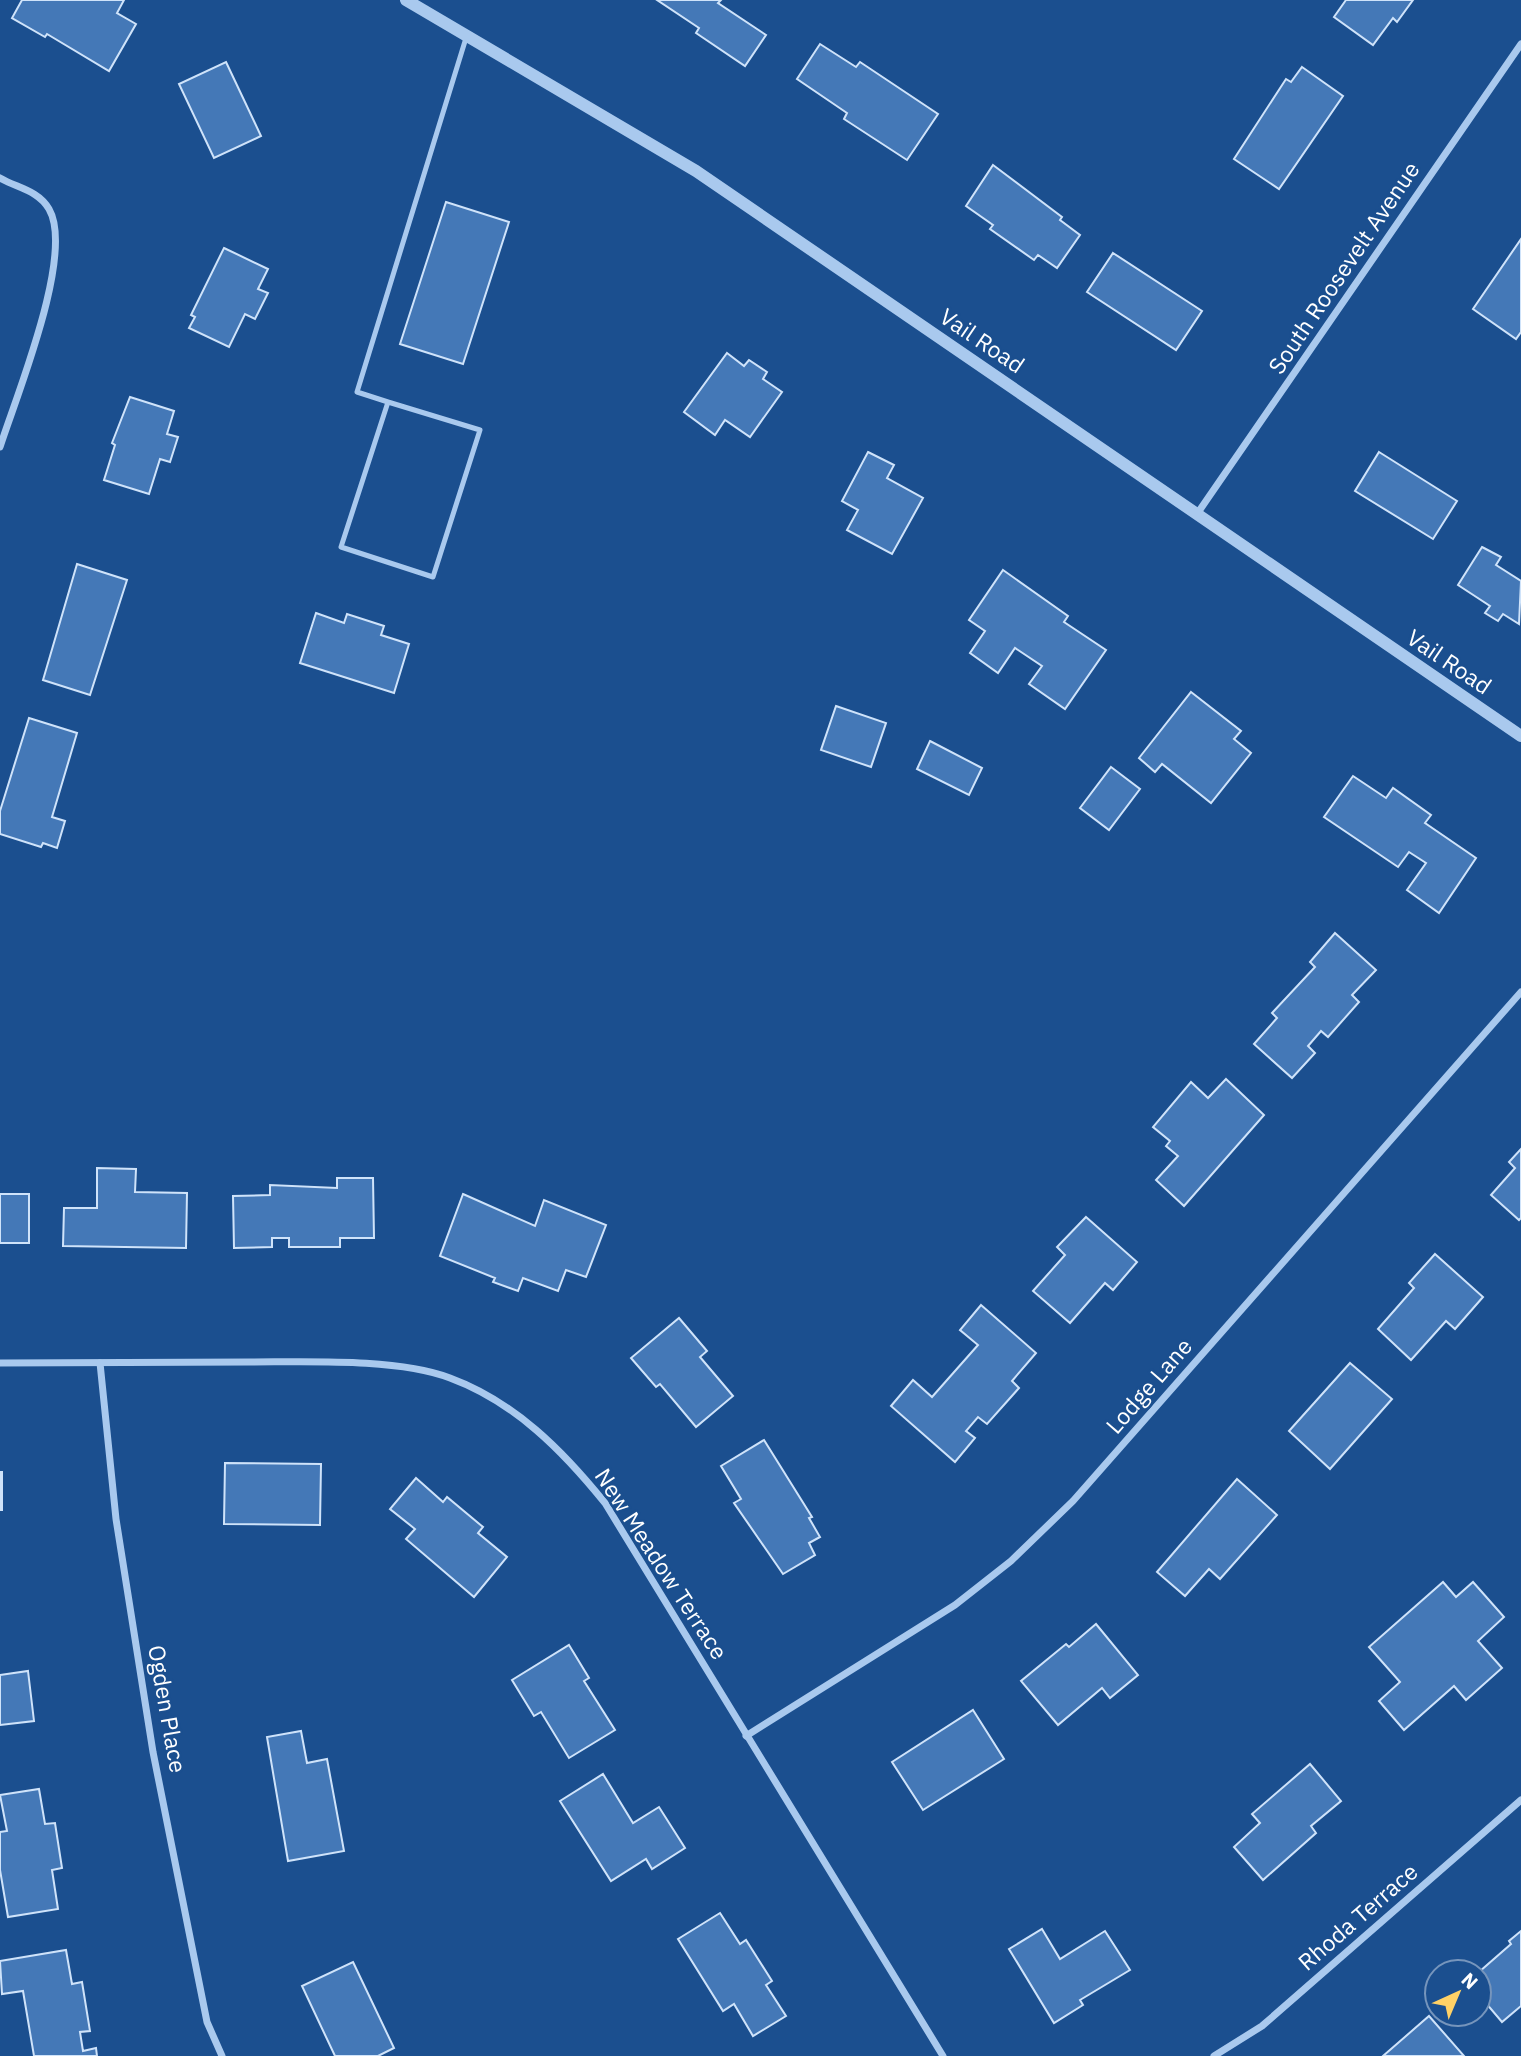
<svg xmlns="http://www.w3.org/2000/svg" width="1521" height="2056" font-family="'IBM Plex Sans',sans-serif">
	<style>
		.building { fill: #4478b7; stroke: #cfe3fa; stroke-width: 2 }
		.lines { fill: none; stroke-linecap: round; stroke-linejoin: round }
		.service { stroke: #a9c9ee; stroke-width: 5 }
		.minor { stroke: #a9c9ee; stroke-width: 7 }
		.tertiary { stroke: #a9c9ee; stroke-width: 12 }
		.labels { text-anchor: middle; stroke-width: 5; stroke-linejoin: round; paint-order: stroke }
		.street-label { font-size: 23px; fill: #fff; stroke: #1b4f8f }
	</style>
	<rect width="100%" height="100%" fill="#1b4f8f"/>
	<g class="building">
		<path d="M22,0H124L117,13L136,24L109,71L47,34L45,37L12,18Z"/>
		<path d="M657,0H721L718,3L766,35L745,66L696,33L699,28Z"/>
		<path d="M1346,0H1413L1397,22L1393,18L1373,45L1334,17Z"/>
		<path d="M820,44L856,67L860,62L938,114L907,160L844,119L847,113L797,79Z"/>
		<path d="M226,62L261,136L214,158L179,84Z"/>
		<path d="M1302,67L1343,96L1279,189L1234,159L1286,79L1291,82Z"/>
		<path d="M993,165L1062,217L1060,220L1080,235L1057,268L1038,255L1034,260L990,229L993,225L966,206Z"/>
		<path d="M446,202L509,222L463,364L400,344Z"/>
		<path d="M1521,239V332L1516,339L1473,309Z"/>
		<path d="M224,248L268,269L258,289L268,293L255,319L245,314L229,347L189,328L195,317L191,315Z"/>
		<path d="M1113,253L1202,311L1176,350L1087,292Z"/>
		<path d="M727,353L744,366L749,360L767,372L763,379L782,392L750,437L725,420L715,435L684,412Z"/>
		<path d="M130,397L174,411L167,434L178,437L170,462L160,459L149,494L104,480L115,445L112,443Z"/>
		<path d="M868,452L894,465L887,478L923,498L892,554L847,530L858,510L842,501Z"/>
		<path d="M1379,452L1457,501L1433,539L1355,491Z"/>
		<path d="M1482,547L1501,557L1496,565L1521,581L1519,624L1503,614L1498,621L1485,613L1490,606L1458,585Z"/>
		<path d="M77,564L127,580L90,695L43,680Z"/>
		<path d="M1003,570L1068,616L1064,622L1106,650L1065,709L1029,684L1042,666L1015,648L998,673L970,653L985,631L969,620Z"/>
		<path d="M316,613L344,623L347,614L384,626L381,635L409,644L394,693L300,663Z"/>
		<path d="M1191,692L1241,731L1234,739L1251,753L1211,803L1162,764L1155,772L1139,758Z"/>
		<path d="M836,706L886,723L871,767L821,750Z"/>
		<path d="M29,718L77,733L52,817L65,821L57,848L43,843L41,847L0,834V811Z"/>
		<path d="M930,741L982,768L969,795L917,769Z"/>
		<path d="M1111,767L1140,789L1109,830L1080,808Z"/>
		<path d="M1353,776L1386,798L1393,788L1431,815L1425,823L1476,858L1439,913L1407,890L1426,863L1409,852L1398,867L1324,817Z"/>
		<path d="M1335,933L1376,970L1352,995L1359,1002L1328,1037L1321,1031L1308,1046L1315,1053L1292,1078L1254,1044L1277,1018L1272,1013L1315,967L1310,962Z"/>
		<path d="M1226,1079L1264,1115L1184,1206L1156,1180L1178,1156L1166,1146L1170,1141L1153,1127L1191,1082L1208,1098Z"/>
		<path d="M1521,1149V1218L1519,1220L1491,1195L1515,1168L1509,1162Z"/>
		<path d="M97,1168L136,1169L135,1192L187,1193L186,1248L63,1246L64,1208H97Z"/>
		<path d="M337,1178H373L374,1238H340V1247H289V1238H272V1247L234,1248L233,1196L270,1195V1185L337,1188Z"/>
		<rect x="0" y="1194" width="29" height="49"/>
		<path d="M463,1194L535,1226L544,1200L606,1225L586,1277L566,1270L558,1291L523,1278L518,1291L493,1282L495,1278L440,1256Z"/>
		<path d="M1086,1217L1137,1262L1113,1290L1105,1283L1070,1323L1033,1291L1065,1255L1057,1247Z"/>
		<path d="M1435,1254L1483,1297L1455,1329L1446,1321L1411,1360L1378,1329L1414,1288L1409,1283Z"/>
		<path d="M981,1305L1036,1353L1012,1381L1019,1388L987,1424L978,1417L966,1431L975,1438L955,1462L891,1406L913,1380L932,1397L978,1345L960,1330Z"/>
		<path d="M679,1318L707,1351L700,1357L733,1396L696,1427L660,1384L656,1387L631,1358Z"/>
		<path d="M1350,1363L1392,1399L1330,1469L1289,1431Z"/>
		<path d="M764,1440L812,1517L809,1518L820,1537L809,1543L815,1555L783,1574L734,1503L741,1499L721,1466Z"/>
		<path d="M225,1463L321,1464L320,1525L224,1524Z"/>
		<rect x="0" y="1472" width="2" height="38"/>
		<path d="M416,1478L443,1502L447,1497L483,1527L478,1533L507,1557L474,1597L406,1539L415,1529L390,1509Z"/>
		<path d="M1237,1479L1277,1515L1220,1579L1209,1569L1185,1596L1157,1572Z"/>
		<path d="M1443,1582L1456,1597L1473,1582L1504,1617L1478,1641L1502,1668L1466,1700L1454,1686L1404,1730L1379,1701L1400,1682L1369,1647Z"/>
		<path d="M1096,1624L1138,1675L1110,1698L1102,1688L1058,1725L1021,1681L1066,1644L1069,1647Z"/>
		<path d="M569,1645L589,1678L584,1681L615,1730L569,1758L541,1712L534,1716L512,1680Z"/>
		<path d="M28,1671L34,1721L0,1725V1675Z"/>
		<path d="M973,1710L1004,1759L923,1810L892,1762Z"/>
		<path d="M301,1731L307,1763L327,1759L344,1851L288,1861L267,1737Z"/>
		<path d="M1310,1764L1341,1801L1311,1826L1316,1833L1263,1880L1234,1847L1260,1823L1252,1814Z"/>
		<path d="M603,1774L633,1823L659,1807L685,1848L652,1869L646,1859L611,1881L560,1801Z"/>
		<path d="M39,1789L45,1824L55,1823L62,1868L52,1870L58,1909L8,1917L0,1870V1832L7,1831L0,1795Z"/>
		<path d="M720,1913L740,1944L746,1940L772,1981L766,1985L786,2016L753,2036L734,2004L723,2011L678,1939Z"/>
		<path d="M1042,1929L1060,1959L1105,1931L1130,1970L1080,2000L1083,2005L1054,2023L1009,1949Z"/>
		<path d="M1521,1931V2006L1502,2022L1479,1995V1972L1511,1944L1509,1941Z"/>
		<path d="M66,1950L72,1984L82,1982L90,2031L80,2032L83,2051L96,2048L97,2056H34L23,1991L2,1994L0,1961Z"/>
		<path d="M353,1962L394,2048L378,2056H335L302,1986Z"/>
		<path d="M1429,2016L1464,2056H1383Z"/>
	</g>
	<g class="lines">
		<path class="service" d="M388,402L480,430L433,577L341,547L388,402L357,392L466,38"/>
		<g class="minor">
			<path d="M0,178C17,188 38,190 49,209C75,254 16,397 0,447"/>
			<path d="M1197,514L1521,44"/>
			<path d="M0,1363C83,1363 166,1362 250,1362C306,1362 398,1358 450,1378C515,1402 563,1451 605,1503L943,2056"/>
			<path d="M100,1363L116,1519L153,1752L207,2022L222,2056"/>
			<path d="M746,1736L955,1605L1011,1561L1073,1501L1521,992"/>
			<path d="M1214,2056L1262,2026L1521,1800"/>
		</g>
		<path class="tertiary" d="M406,0L696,171L1521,736"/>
	</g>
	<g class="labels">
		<g class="street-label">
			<text transform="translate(1344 268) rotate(-56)" y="8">South Roosevelt Avenue</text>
			<text transform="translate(982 341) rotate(34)" y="8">Vail Road</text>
			<text transform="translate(1449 662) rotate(34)" y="8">Vail Road</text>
			<text transform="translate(1149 1386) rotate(-49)" y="8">Lodge Lane</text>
			<text transform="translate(661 1564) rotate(57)" y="8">New Meadow Terrace</text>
			<text transform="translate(167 1709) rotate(80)" y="8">Ogden Place</text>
			<text transform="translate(1358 1917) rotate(-41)" y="8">Rhoda Terrace</text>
		</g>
	</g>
	<g transform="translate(1458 1993) rotate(44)"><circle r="33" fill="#1b4f8f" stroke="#7695bc" stroke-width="2"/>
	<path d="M0-5L12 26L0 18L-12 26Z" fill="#ffd166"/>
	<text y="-10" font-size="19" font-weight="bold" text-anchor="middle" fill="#ffffff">N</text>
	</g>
</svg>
